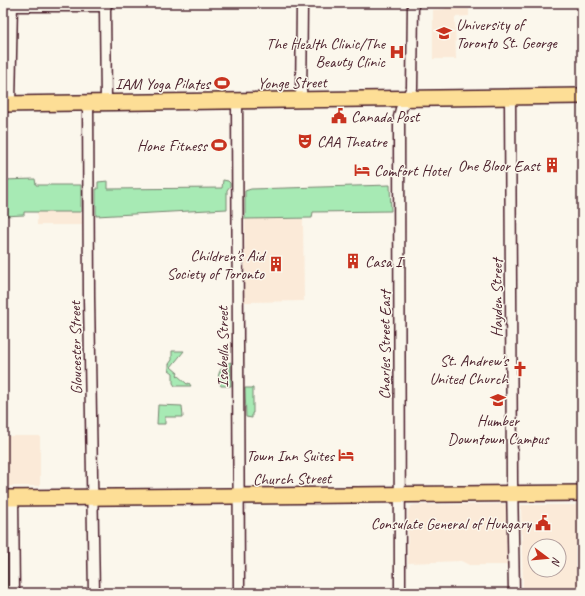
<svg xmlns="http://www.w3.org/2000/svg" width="585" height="596" font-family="Caveat,sans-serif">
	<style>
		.built { fill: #fbead8; fill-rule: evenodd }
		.green { fill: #a7eab4; stroke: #788470 }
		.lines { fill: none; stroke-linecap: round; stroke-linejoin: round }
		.street-casing { stroke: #4a1f2b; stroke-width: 13 }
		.primary-casing { stroke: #4a1f2b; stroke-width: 18 }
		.street { stroke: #fbf7ec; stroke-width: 10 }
		.primary { stroke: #fdde96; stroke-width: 15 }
		.labels { text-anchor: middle; stroke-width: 3; stroke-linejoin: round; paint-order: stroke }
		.poi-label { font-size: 16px; fill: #4a1f2b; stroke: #fbf7ec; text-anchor: end }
		.street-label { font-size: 16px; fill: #4a1f2b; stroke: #fbf7ec }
	</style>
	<rect width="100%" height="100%" fill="#fbf7ec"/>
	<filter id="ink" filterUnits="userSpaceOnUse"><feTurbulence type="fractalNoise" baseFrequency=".025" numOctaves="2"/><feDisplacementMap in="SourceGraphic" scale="8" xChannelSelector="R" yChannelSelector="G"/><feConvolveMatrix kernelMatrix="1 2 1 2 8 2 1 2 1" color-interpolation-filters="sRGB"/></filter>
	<g filter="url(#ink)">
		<g class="built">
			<path d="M446,3H469V16L455,17L456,59H433V10L445,9Z"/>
			<path d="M37,212H81L82,225H37Z"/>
			<path d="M245,219H303L304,301L244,302Z"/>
			<path d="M3,436H40V486H7L3,485Z"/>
			<path d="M506,504L507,565H469L461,561L408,563V511L411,506L415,505Z"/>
			<path d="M521,505H582V592L523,593ZM535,546H559V570H535Z"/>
		</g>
		<g class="green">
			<path d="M35,179L36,185H81V212H24V215L3,216V180Z"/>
			<path d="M223,180L228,181L230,183V186L227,190V209L96,216V189H98V182L108,181V189L222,188Z"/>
			<path d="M390,185L391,211L313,212L312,218L245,219V191L251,189Z"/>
			<path d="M172,351H184L171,367L178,373L177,375L187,384L189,383L191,386H175L173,383V373L169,370V364L172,360Z"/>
			<path d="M231,362V386H221C215,376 220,366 231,362Z"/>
			<path d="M245,388H253V413H252V418L246,417Z"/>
			<path d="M158,405L182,406L183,417H165V424H157Z"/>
			<rect x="3" y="511" width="6" height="82"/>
		</g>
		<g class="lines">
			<defs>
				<g id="street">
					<path d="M106,3L105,10L106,102"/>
					<path d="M3,6H99L108,3"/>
					<path d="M510,98L512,481L514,593"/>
					<path d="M237,101L239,593"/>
					<path d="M301,101L302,3"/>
					<path d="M88,103L89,298L94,593"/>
					<path d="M10,104L12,3"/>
					<path d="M13,498L14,593"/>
					<path d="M400,593L399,117L401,109L412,88L413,3"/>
				</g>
				<g id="primary">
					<path d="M3,104L582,96"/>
					<path d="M3,498L582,493"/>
				</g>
			</defs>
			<use href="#street" class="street-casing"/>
			<use href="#primary" class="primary-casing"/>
			<use href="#street" class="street"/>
			<use href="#primary" class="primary"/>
		</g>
	</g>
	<defs>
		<symbol id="university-bare" viewBox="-9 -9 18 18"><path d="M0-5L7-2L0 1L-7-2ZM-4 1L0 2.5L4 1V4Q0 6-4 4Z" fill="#c8321e" stroke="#fbf7ec" stroke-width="2.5" paint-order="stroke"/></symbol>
		<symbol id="hospital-bare" viewBox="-9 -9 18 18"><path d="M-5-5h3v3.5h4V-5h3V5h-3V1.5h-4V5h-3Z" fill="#c8321e" stroke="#fbf7ec" stroke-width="2.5" paint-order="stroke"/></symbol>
		<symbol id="stadium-bare" viewBox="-9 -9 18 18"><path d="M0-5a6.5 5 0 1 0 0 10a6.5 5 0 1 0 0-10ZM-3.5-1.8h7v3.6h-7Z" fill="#c8321e" stroke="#fbf7ec" stroke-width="2.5" paint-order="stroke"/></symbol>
		<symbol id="civic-bare" viewBox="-9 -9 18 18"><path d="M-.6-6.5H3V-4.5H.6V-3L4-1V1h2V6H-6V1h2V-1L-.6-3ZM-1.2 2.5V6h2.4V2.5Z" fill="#c8321e" stroke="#fbf7ec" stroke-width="2.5" paint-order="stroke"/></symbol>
		<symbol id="theatre-bare" viewBox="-9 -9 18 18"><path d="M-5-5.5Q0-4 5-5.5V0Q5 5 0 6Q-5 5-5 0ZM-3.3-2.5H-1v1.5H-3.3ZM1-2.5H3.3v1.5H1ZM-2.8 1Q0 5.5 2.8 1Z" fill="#c8321e" stroke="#fbf7ec" stroke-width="2.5" paint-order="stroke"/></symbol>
		<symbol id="building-bare" viewBox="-9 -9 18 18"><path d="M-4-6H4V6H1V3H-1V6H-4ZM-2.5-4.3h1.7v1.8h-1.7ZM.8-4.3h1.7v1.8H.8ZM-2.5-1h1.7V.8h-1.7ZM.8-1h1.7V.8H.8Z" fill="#c8321e" stroke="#fbf7ec" stroke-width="2.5" paint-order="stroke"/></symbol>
		<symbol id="hotel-bare" viewBox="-9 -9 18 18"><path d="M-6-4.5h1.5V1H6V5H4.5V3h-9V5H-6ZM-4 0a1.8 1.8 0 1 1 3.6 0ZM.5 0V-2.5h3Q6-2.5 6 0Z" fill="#c8321e" stroke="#fbf7ec" stroke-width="2.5" paint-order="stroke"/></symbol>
		<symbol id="church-bare" viewBox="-9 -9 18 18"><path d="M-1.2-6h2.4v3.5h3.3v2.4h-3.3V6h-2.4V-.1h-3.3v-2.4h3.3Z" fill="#c8321e" stroke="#fbf7ec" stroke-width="2.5" paint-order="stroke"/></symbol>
	</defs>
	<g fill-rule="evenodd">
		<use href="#university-bare" x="433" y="22" width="22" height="22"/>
		<use href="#hospital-bare" x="386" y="41" width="22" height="22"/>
		<use href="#stadium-bare" x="211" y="72" width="22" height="22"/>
		<use href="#civic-bare" x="328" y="105" width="22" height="22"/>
		<use href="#theatre-bare" x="294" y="130" width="22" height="22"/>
		<use href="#stadium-bare" x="208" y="134" width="22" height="22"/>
		<use href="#building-bare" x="541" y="154" width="22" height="22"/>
		<use href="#hotel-bare" x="351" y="159" width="22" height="22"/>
		<use href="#building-bare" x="342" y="250" width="22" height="22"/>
		<use href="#building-bare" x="265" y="253" width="22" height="22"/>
		<use href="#church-bare" x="509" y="358" width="22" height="22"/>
		<use href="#university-bare" x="487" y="389" width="22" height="22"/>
		<use href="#hotel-bare" x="335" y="444" width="22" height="22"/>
		<use href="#civic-bare" x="532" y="512" width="22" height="22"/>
	</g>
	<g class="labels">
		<g class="poi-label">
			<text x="456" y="30" text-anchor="start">University of<tspan x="456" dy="18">Toronto St. George</tspan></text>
			<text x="385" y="49">The Health Clinic/The<tspan x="385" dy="18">Beauty Clinic</tspan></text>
			<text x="210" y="89">IAM Yoga Pilates</text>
			<text x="351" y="122" text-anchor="start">Canada Post</text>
			<text x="317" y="147" text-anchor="start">CAA Theatre</text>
			<text x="207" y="151">Hone Fitness</text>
			<text x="540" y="171">One Bloor East</text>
			<text x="374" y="176" text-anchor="start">Comfort Hotel</text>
			<text x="264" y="261">Children's Aid<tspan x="264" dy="18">Society of Toronto</tspan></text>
			<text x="365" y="267" text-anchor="start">Casa I</text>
			<text x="508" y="366">St. Andrew's<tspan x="508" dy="18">United Church</tspan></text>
			<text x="498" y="426" text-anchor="middle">Humber<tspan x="498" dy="18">Downtown Campus</tspan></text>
			<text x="334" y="461">Town Inn Suites</text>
			<text x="531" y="529">Consulate General of Hungary</text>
		</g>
		<g class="street-label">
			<text transform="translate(292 82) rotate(-1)" y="6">Yonge Street</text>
			<text transform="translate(496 298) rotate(-90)" y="6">Hayden Street</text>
			<text transform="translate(384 345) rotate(-90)" y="6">Charles Street East</text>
			<text transform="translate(222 347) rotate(-90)" y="6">Isabella Street</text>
			<text transform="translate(75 348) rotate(-91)" y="6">Gloucester Street</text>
			<text transform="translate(292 478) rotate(-1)" y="6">Church Street</text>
		</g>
	</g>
	<rect width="585" height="596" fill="none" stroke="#fbf7ec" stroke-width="16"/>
	<rect x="8" y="8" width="569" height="580" fill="none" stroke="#4a1f2b" stroke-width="1.5" filter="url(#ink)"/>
	<g transform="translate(547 558) rotate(106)"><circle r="19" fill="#fbf7ec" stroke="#b4a19f"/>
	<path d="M0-3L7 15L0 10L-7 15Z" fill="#c8321e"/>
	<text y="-6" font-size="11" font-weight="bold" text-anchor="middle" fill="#4a1f2b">N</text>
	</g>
</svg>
